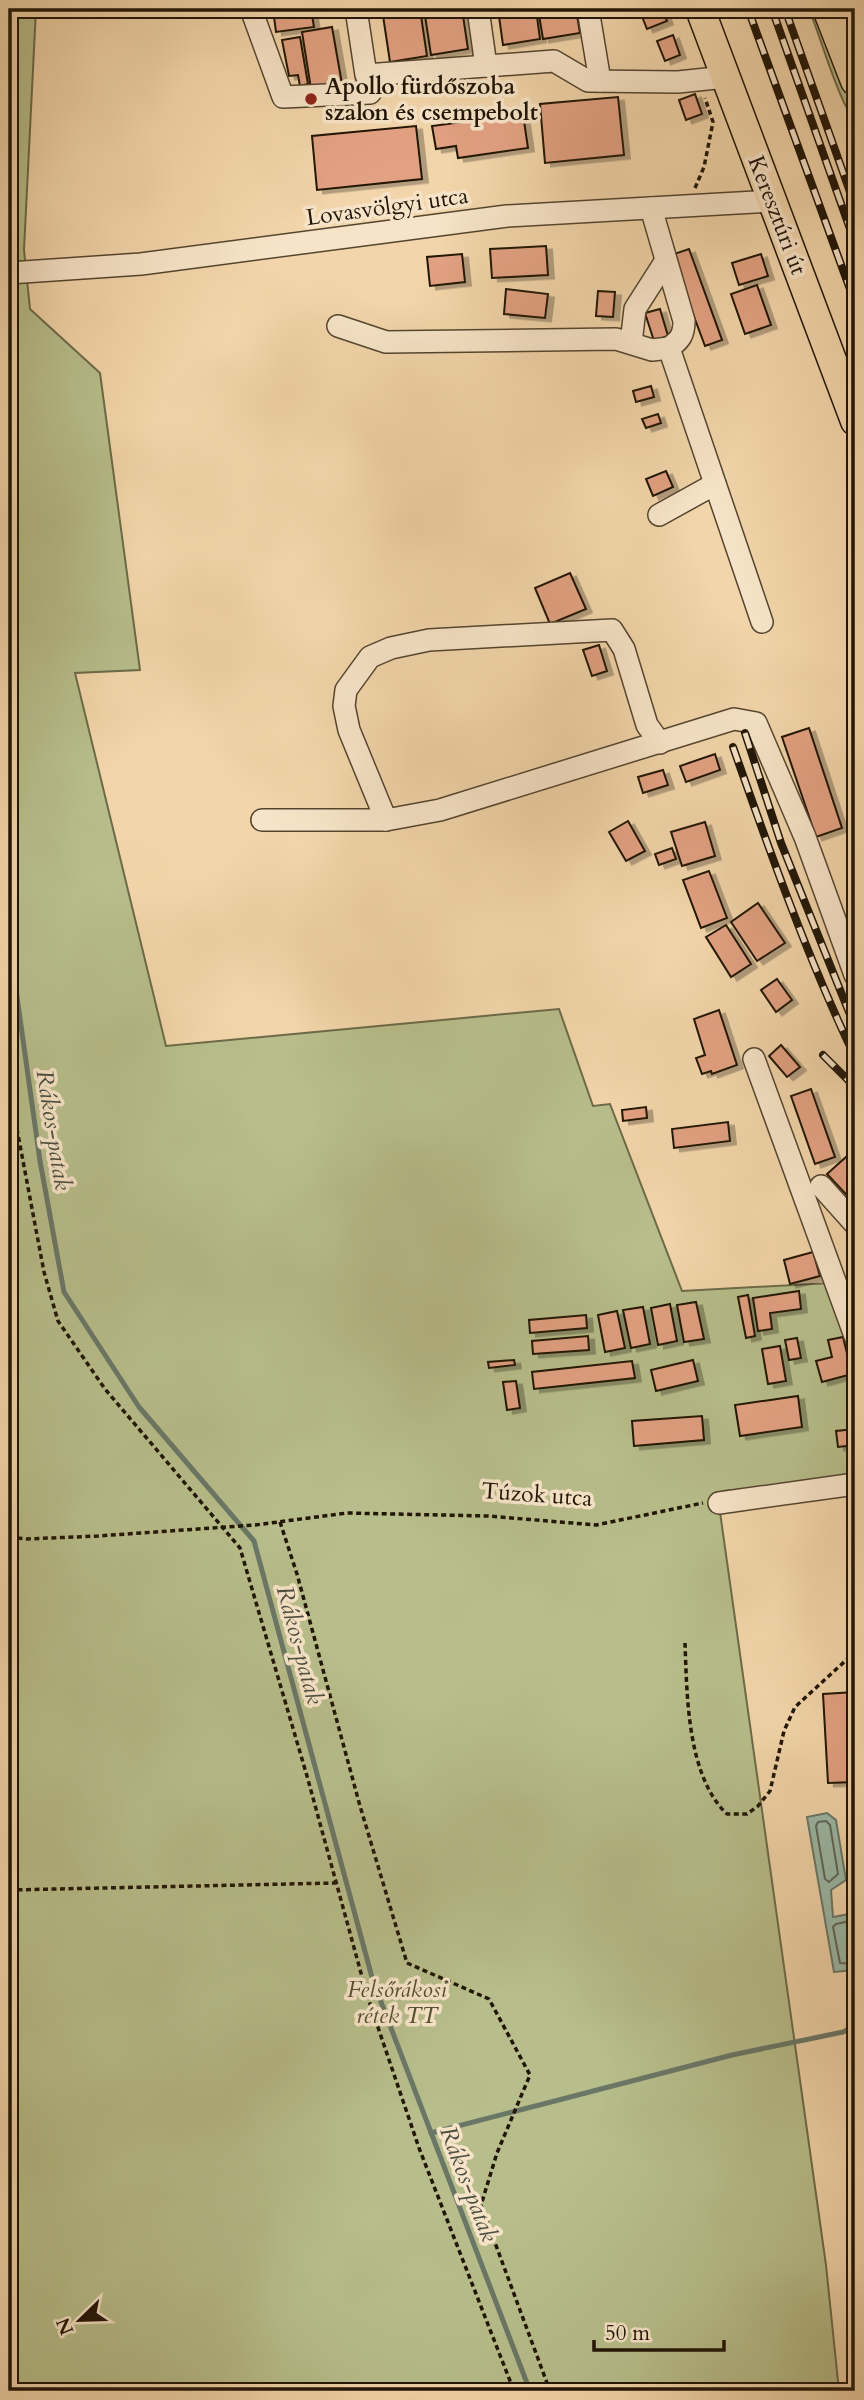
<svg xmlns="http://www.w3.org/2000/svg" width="864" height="2400" font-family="Cardo,serif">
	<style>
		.green { fill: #b7be8b; stroke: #6c6a48; stroke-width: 2 }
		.water { fill: #9bb9a8; stroke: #6a7767; stroke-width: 2 }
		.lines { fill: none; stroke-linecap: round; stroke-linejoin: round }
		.shore { stroke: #5e6757; stroke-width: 2 }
		.stream { stroke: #6a7767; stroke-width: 5 }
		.building { fill: #e2a182; stroke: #201506; stroke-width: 2; filter: url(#shadow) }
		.minor-casing { stroke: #54452f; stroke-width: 24 }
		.major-casing { stroke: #201506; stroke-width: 31 }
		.path { stroke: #201506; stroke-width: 3.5; stroke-dasharray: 5 3.5; stroke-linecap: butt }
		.minor { stroke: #f7e4c8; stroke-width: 21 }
		.major { stroke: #f2d5aa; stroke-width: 28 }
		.rail-casing { stroke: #201506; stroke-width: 8 }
		.rail { stroke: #f7e4c8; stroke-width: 5; stroke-dasharray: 16; stroke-linecap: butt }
		.poi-dot { fill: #8f2418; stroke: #f7e4c8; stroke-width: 2.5 }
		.labels { text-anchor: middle; stroke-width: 7; stroke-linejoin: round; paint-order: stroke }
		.poi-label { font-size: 23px; font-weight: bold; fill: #201506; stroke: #f7e4c8; text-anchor: start }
		.street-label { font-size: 23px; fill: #201506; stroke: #f7e4c8 }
		.park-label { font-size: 23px; font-style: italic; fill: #555035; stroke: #f7e4c8 }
		.water-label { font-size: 24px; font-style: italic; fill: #4b4e3f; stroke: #f7e4c8 }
	</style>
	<defs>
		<filter id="shadow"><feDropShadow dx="6" dy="3.5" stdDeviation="0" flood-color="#0004"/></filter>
	</defs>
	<rect width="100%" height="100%" fill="#f2d5aa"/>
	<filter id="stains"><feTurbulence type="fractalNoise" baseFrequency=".00286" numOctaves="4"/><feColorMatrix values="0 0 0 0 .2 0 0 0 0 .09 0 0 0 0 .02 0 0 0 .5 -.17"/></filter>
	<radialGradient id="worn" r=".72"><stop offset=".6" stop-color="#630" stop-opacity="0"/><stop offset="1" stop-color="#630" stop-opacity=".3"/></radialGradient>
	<g class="green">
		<path d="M9,9H36L24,250L30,309L100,373L140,670L75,673L166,1046L559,1009L593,1106L610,1104L682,1291L831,1283L855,1353V1480L723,1491L720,1512L826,2265L839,2391H9Z"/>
		<path d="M809,9H855V123C852,114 845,107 842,98C829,69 821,39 809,9Z"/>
	</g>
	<path class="water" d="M827,1813L836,1820L846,1880L831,1890L833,1917L855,1913V1970L834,1972L807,1817Z"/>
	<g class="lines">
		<g class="shore">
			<path d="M826,1821L830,1825L838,1874L829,1882L825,1879L816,1826L818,1822Z"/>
			<path d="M855,1920L836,1924L833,1927L840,1963L855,1964"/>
		</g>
		<g class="stream">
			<path d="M9,940L40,1161L64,1292L139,1407L254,1541L373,1981L530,2391"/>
			<path d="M431,2133L732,2055L843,2032L855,2026"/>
			<path d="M9,2376L26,2391"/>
		</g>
	</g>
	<g class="building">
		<path d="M273,9H311L314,27L276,32Z"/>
		<path d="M382,9H420L427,56L390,62Z"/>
		<path d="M424,9H462L468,49L431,55Z"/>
		<path d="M498,9H536L540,39L503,45Z"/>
		<path d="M538,9H576L580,33L543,39Z"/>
		<path d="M639,9H662L667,21L647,29Z"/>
		<path d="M332,27L342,84L311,89L302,32Z"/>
		<path d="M673,35L680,55L665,61L657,41Z"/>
		<path d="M300,37L308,84L300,86L298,75L289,76L282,40Z"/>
		<path d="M695,94L702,114L686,120L679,100Z"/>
		<path d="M618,97L624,155L545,163L540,104Z"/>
		<path d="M523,114L528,148L458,158L456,146L436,149L432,126Z"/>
		<path d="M416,126L422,179L317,190L312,136Z"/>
		<path d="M546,246L548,275L492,278L490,249Z"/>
		<path d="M689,249L722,340L705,346L671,255Z"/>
		<path d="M462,254L465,282L430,286L427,257Z"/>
		<path d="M761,254L768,276L739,285L732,263Z"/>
		<path d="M757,285L771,325L745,334L731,294Z"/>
		<path d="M506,289L548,294L545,318L504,314Z"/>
		<path d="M598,291L615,292L613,317L596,316Z"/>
		<path d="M660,309L668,336L654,341L645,313Z"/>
		<path d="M651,386L654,397L636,402L633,391Z"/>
		<path d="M658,414L661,423L646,428L642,419Z"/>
		<path d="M666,471L673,487L653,496L646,479Z"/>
		<path d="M570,573L586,609L550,624L535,588Z"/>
		<path d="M599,645L607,671L592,676L583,650Z"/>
		<path d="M809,728L842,828L816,837L782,737Z"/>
		<path d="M715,754L720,770L686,782L680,766Z"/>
		<path d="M663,770L668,785L643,793L638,777Z"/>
		<path d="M628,821L645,851L626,861L609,832Z"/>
		<path d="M705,822L715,856L682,866L671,832Z"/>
		<path d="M672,848L676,859L659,865L655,854Z"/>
		<path d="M709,871L727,918L701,928L683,880Z"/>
		<path d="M758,903L785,943L757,961L731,922Z"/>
		<path d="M726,925L751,964L731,977L706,937Z"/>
		<path d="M777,979L792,1000L776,1012L761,990Z"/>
		<path d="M719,1010L737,1065L712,1074L711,1071L702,1074L696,1058L705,1055L694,1019Z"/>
		<path d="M781,1045L800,1067L787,1077L769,1056Z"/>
		<path d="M811,1089L835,1157L815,1164L791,1096Z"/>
		<path d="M646,1107L647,1118L623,1121L622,1110Z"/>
		<path d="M728,1122L730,1141L674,1148L672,1129Z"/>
		<path d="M846,1157L855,1168V1204L827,1174Z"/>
		<path d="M813,1252L820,1276L790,1284L784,1260Z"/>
		<path d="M799,1291L801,1309L770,1313L772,1329L758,1331L753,1298Z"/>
		<path d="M748,1295L755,1336L746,1338L738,1297Z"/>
		<path d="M696,1302L704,1339L684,1342L677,1305Z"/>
		<path d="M670,1304L677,1341L658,1345L651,1308Z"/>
		<path d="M643,1307L650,1344L631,1348L623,1310Z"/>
		<path d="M617,1311L625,1348L605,1352L598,1315Z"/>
		<path d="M586,1315L587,1328L530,1333L529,1320Z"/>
		<path d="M588,1336L589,1350L533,1354L532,1341Z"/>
		<path d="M843,1337L852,1374L822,1382L816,1361L832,1357L828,1340Z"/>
		<path d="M797,1338L801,1358L789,1360L785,1340Z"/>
		<path d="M780,1346L786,1381L768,1384L762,1349Z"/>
		<path d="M514,1360L515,1365L489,1368L488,1362Z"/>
		<path d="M693,1360L698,1381L656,1391L651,1370Z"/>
		<path d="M632,1361L635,1378L534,1389L532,1372Z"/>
		<path d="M516,1381L520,1408L507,1410L503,1382Z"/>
		<path d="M798,1396L802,1427L740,1436L735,1405Z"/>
		<path d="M702,1416L704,1440L634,1446L632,1421Z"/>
		<path d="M855,1429V1445L838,1447L836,1431Z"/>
		<path d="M855,1692V1782L828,1783L823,1694Z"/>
	</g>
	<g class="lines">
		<defs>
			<g id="minor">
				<path d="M251,9L283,97L370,93L384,74"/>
				<path d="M356,9L366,75L554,61L588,81L678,82L726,77"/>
				<path d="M478,9L486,66"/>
				<path d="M588,9L600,81"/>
				<path d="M651,208L684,321C684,335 680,340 669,348L762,622"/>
				<path d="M9,273L141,264L507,216L773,201"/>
				<path d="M338,326L386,342L616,339L652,350L669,348"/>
				<path d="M631,343L635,309L665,262"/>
				<path d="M659,515L715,484"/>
				<path d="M262,820H386L440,810L734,719L756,723L805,837L855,975"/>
				<path d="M386,820L349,730L344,706L346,690L370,657L391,648L429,640L612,630L624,649L647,725L660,743"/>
				<path d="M754,1059L855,1336"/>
				<path d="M821,1186L855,1224"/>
				<path d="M719,1503L855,1484"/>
			</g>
			<g id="major">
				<path d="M700,9L855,421"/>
				<path d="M827,9L855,81"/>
				<path d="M851,9L855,18"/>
			</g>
		</defs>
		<use href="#minor" class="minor-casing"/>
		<use href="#major" class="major-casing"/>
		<g class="path">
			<path d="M695,188L704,167L713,122L705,98"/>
			<path d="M9,1087L44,1272L58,1321L105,1389L240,1548L307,1776L367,1995L419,2148L514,2391"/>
			<path d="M280,1522L297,1574L360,1806L407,1963L489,1999L530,2075L497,2153L481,2205L550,2391"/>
			<path d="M9,1537L27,1539L98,1536L255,1525L347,1513L488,1516L596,1525L703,1503"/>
			<path d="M685,1643C687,1696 687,1776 727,1814H747L758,1806L770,1791L784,1731L795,1707L855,1652"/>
			<path d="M9,1890L335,1883"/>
		</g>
		<use href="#minor" class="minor"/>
		<use href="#major" class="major"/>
		<defs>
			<g id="rail">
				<path d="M748,9L855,303"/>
				<path d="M772,9L855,243"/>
				<path d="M785,9L855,206"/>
				<path d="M745,733L781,843L855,1027"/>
				<path d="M733,747C770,852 807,957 855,1057"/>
				<path d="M823,1055L855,1087"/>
			</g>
		</defs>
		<use href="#rail" class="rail-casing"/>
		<use href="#rail" class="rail"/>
	</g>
	<circle class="poi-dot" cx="311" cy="99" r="7"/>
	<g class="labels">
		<g class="poi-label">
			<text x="325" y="94">Apollo fürdőszoba<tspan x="325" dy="26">szalon és csempebolt</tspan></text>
		</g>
		<g class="street-label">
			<text transform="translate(387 206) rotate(-8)" y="8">Lovasvölgyi utca</text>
			<text transform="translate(778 215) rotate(69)" y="8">Keresztúri út</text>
			<text transform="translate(537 1494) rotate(4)" y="8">Túzok utca</text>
		</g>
		<g class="park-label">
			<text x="397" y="1997">Felsőrákosi<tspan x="397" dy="26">rétek TT</tspan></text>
		</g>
		<g class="water-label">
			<text transform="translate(54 1130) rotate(81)" y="8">Rákos-patak</text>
			<text transform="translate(300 1645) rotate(75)" y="8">Rákos-patak</text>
			<text transform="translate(469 2184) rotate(69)" y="8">Rákos-patak</text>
		</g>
	</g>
	<rect width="864" height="2400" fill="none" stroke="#f2d5aa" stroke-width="35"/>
	<rect x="10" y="10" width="843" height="2379" fill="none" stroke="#201506" stroke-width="3.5"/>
	<rect x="18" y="18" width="829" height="2365" fill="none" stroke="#201506" stroke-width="2"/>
	<g transform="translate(80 2320) rotate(247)" stroke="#f7e4c8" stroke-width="5" paint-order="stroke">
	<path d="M0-5L12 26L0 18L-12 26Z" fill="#201506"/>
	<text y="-10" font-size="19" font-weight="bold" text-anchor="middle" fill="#201506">N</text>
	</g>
	<path d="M594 2340v10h130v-10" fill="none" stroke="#201506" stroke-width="3.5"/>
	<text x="605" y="2340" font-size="21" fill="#201506" stroke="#f7e4c8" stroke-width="5" paint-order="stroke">50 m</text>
	<rect width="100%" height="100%" filter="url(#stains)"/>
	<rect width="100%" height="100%" fill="url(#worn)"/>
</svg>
